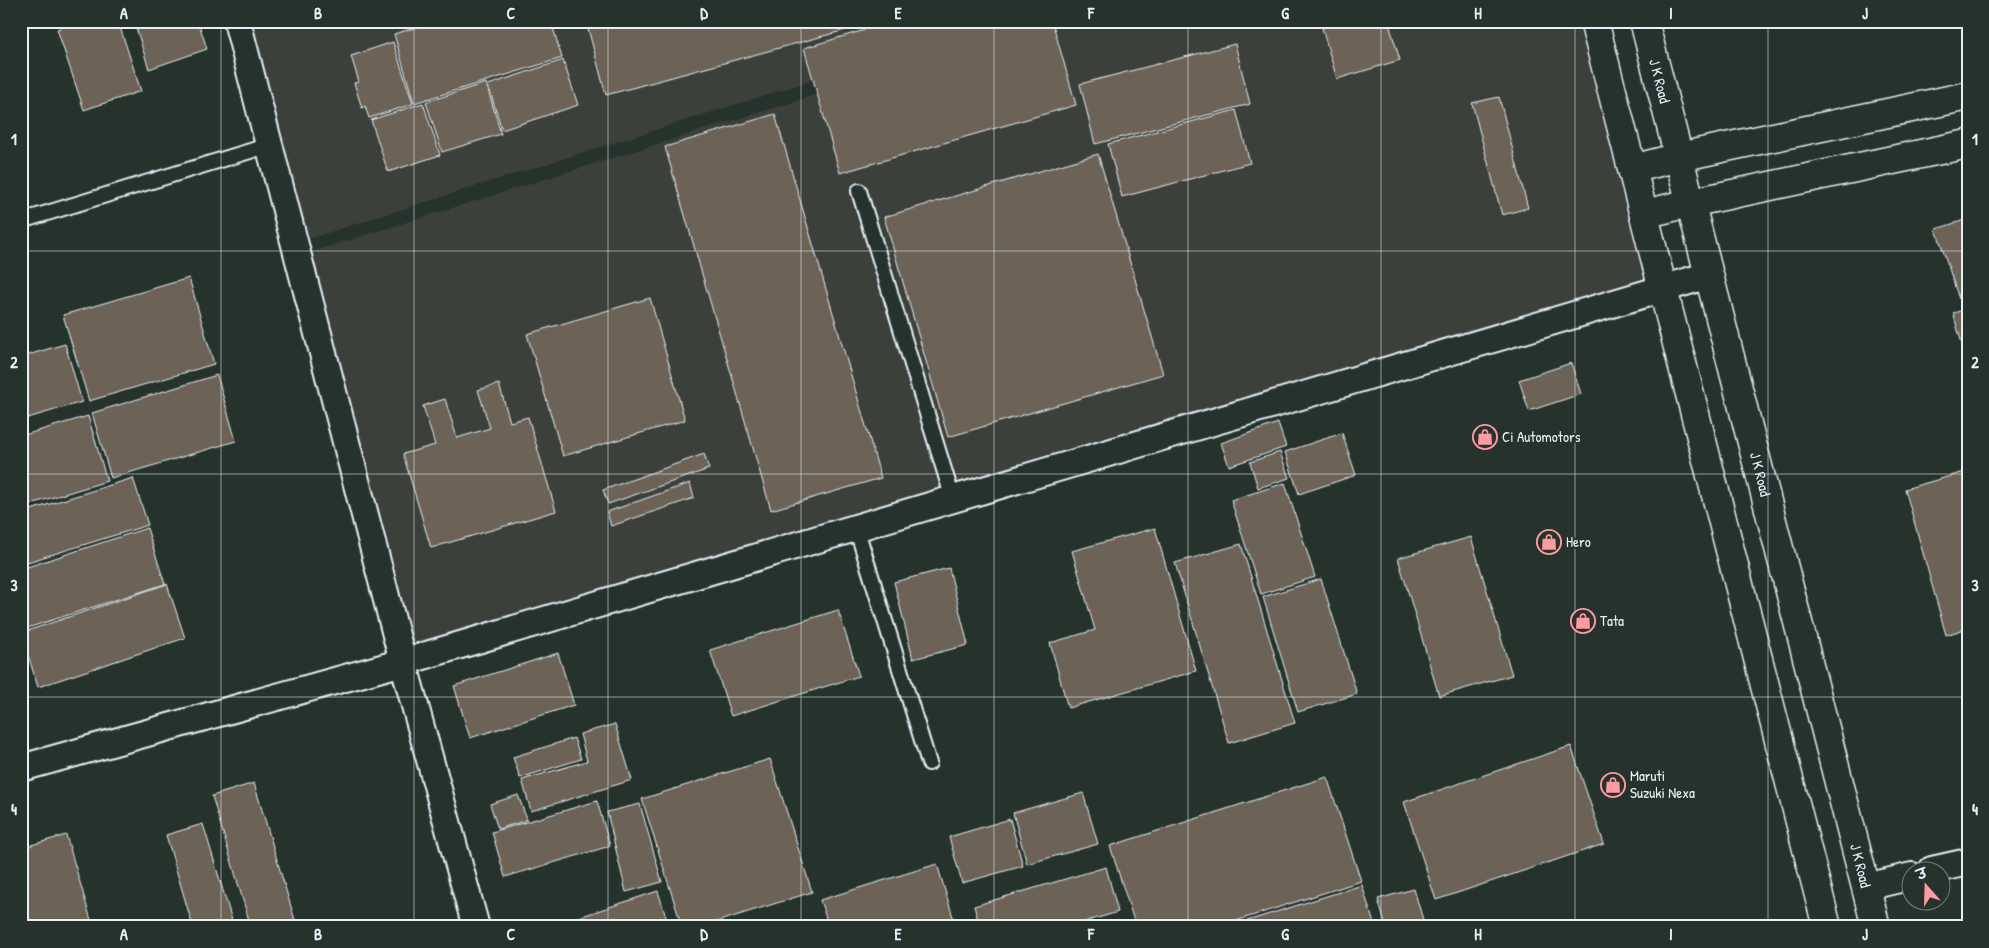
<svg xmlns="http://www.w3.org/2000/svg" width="1989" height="948" font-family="'Patrick Hand','Playpen Sans Deva',sans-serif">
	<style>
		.built { fill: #3b413a }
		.building { fill: #6d6257; stroke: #e8f1f8 }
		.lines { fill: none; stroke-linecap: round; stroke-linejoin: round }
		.service-casing { stroke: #e8f1f8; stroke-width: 18 }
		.minor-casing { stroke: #e8f1f8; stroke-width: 30 }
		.tertiary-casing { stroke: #e8f1f8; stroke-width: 31 }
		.secondary-casing { stroke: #e8f1f8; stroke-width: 31 }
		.service { stroke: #26332d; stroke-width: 14 }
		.minor { stroke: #26332d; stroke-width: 26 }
		.tertiary { stroke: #26332d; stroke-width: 28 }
		.secondary { stroke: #26332d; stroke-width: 28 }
		.grid { fill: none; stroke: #e8f1f8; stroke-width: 1; stroke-opacity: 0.55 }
		.labels { text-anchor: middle; stroke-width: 4; stroke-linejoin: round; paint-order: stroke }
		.street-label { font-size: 15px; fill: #e8f1f8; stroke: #26332d }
		.poi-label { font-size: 15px; fill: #e8f1f8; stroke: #26332d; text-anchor: start }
		.neatline { fill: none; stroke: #e8f1f8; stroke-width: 2 }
		.grid-label { font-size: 16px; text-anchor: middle; font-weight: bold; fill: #e8f1f8 }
	</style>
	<rect width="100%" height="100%" fill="#26332d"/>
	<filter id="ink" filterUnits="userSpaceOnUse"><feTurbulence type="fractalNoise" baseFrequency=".02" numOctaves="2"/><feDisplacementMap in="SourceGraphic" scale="10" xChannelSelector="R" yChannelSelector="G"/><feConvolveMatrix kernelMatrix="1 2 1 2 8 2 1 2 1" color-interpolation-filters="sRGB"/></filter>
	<g filter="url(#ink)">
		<g class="built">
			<path d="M237,21H1002L295,243Z"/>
			<path d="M1053,21H1594L1663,287L403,662L298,256Z"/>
		</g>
		<g class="building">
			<path d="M81,21H118L141,91L84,110L57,29Z"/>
			<path d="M134,21H198L207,49L149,69Z"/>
			<path d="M437,21H551L562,58L414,103L394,34Z"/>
			<path d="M586,21H874L875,22L606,95Z"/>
			<path d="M895,21H1052L1076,105L840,173L804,48Z"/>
			<path d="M1343,21H1388L1400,60L1337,79L1322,28Z"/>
			<path d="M393,42L413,104L369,118L365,106L362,108L354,83L359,82L351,56Z"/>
			<path d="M1235,44L1250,104L1095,144L1080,84Z"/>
			<path d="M563,60L578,105L502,130L488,85Z"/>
			<path d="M486,83L501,134L442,152L426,102Z"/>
			<path d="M1499,97L1528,208L1502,215L1472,103Z"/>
			<path d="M423,103L440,155L388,172L371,120Z"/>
			<path d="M1236,110L1250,163L1122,197L1108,144Z"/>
			<path d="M775,114L881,478L771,510L665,147Z"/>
			<path d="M1098,154L1163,374L948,437L884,217Z"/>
			<path d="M1968,219V296L1959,299L1936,229Z"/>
			<path d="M189,278L214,364L89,401L63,315Z"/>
			<path d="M650,298L685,420L563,456L527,334Z"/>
			<path d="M1968,309V364L1953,313Z"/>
			<path d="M65,344L82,402L21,420V357Z"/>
			<path d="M1571,363L1581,394L1529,411L1519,380Z"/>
			<path d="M217,375L236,441L111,478L92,413Z"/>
			<path d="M499,384L510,422L528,417L556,511L431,548L403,454L435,445L423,406L445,399L457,438L490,428L478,390Z"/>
			<path d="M88,416L107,481L21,507V436Z"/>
			<path d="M1278,423L1286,447L1229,466L1221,443Z"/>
			<path d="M1342,433L1356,475L1299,494L1285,452Z"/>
			<path d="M1280,452L1289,478L1258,488L1250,462Z"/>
			<path d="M704,454L709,469L608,504L603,490Z"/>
			<path d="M1968,471V628L1946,635L1905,489Z"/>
			<path d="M133,478L148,525L21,564V513Z"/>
			<path d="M690,483L694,498L611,526L607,512Z"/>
			<path d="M1285,483L1315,577L1261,594L1231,500Z"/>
			<path d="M147,528L165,584L21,630V569Z"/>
			<path d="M1155,528L1196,671L1068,708L1050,643L1095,630L1072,551Z"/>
			<path d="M1471,537L1512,675L1439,696L1398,558Z"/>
			<path d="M1241,544L1295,723L1229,743L1175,563Z"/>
			<path d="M949,568L968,645L913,659L894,582Z"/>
			<path d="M1321,579L1357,694L1298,712L1263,597Z"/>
			<path d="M167,584L185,638L38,687L21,633Z"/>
			<path d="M838,610L859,676L731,716L710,650Z"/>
			<path d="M558,653L574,705L470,738L454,686Z"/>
			<path d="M615,724L632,780L531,811L522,780L587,761L580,734Z"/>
			<path d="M574,738L581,759L520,778L513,757Z"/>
			<path d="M1571,746L1604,844L1436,900L1404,802Z"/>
			<path d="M770,759L812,892L700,927H682L642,799Z"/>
			<path d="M1327,777L1361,881L1217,927H1136L1110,846Z"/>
			<path d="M254,783L297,927H251L212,796Z"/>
			<path d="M1083,793L1098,844L1027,864L1013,813Z"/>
			<path d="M518,795L527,820L498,829L490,804Z"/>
			<path d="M597,801L610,846L505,877L492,832Z"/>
			<path d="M640,804L662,882L626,892L607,812Z"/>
			<path d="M1010,819L1023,866L962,883L949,837Z"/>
			<path d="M203,824L234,927H193L166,835Z"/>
			<path d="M66,835L93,927H21V848Z"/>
			<path d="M937,864L956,927H829L820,900Z"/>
			<path d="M1106,867L1118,912L1067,927H980L974,906Z"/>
			<path d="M1362,885L1375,927H1228Z"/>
			<path d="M1414,889L1425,927H1386L1378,899Z"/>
			<path d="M658,891L669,927H572L570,920Z"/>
			<path d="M1542,921L1543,927H1519Z"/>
		</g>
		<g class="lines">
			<defs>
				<g id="service">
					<path d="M859,191L953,499"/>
					<path d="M21,221L270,145"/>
					<path d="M856,527L929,763"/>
				</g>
				<g id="minor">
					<path d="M237,21L403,662L476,927"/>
					<path d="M21,768L403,662L1709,275"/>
					<path d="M1932,870L1968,862"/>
					<path d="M1866,887L1912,876"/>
				</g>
				<g id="tertiary">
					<path d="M1632,169L1679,157L1968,96"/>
					<path d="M1644,214L1690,203L1968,144"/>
				</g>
				<g id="secondary">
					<path d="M1594,21L1827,927"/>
					<path id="s1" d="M1644,21L1876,927"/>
				</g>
			</defs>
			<use href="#service" class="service-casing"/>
			<use href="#minor" class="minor-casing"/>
			<use href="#tertiary" class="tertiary-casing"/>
			<use href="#secondary" class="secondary-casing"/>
			<use href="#service" class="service"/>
			<use href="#minor" class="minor"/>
			<use href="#tertiary" class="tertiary"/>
			<use href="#secondary" class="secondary"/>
		</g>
	</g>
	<path class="grid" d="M221,21V927M414,21V927M608,21V927M801,21V927M994,21V927M1188,21V927M1381,21V927M1575,21V927M1768,21V927M21,251H1968M21,474H1968M21,697H1968"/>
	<defs>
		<symbol id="shop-ring" viewBox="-11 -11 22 22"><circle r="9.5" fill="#26332d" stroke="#ff9aa2" stroke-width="1.5"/><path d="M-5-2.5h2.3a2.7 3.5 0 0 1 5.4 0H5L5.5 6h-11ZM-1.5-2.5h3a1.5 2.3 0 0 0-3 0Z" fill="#ff9aa2"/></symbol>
	</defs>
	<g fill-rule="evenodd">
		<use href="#shop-ring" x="1471" y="423" width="28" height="28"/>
		<use href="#shop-ring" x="1535" y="528" width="28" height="28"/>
		<use href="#shop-ring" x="1569" y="607" width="28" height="28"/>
		<use href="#shop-ring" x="1599" y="771" width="28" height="28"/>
	</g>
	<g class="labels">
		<g class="street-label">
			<text dy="5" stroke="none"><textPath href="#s1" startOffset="62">J K Road</textPath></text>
			<text dy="5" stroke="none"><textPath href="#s1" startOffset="468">J K Road</textPath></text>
			<text dy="5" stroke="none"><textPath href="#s1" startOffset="872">J K Road</textPath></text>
		</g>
		<g class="poi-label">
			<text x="1502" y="442">Ci Automotors</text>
			<text x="1566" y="547">Hero</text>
			<text x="1600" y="626">Tata</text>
			<text x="1630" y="781">Maruti<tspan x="1630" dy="17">Suzuki Nexa</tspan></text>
		</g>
	</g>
	<rect width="1989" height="948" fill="none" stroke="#26332d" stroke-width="55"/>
	<g transform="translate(1926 886) rotate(340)"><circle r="24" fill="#26332d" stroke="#747f7e"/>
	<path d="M0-4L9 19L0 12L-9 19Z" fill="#ff9aa2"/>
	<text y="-8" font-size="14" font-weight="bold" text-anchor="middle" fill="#e8f1f8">उ</text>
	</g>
	<rect x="28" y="28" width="1934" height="892" class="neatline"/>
	<g class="grid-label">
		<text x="124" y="19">A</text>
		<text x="318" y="19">B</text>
		<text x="511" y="19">C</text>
		<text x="704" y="19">D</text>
		<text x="898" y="19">E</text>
		<text x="1091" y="19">F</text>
		<text x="1285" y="19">G</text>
		<text x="1478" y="19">H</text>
		<text x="1671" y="19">I</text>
		<text x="1865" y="19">J</text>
		<text x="14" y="145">1</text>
		<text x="1975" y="145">1</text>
		<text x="14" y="368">2</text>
		<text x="1975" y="368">2</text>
		<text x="14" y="591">3</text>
		<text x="1975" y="591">3</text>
		<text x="14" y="815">4</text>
		<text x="1975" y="815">4</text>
		<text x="124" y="940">A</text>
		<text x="318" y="940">B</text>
		<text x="511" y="940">C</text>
		<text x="704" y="940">D</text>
		<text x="898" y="940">E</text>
		<text x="1091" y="940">F</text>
		<text x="1285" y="940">G</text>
		<text x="1478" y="940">H</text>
		<text x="1671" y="940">I</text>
		<text x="1865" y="940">J</text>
	</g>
</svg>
